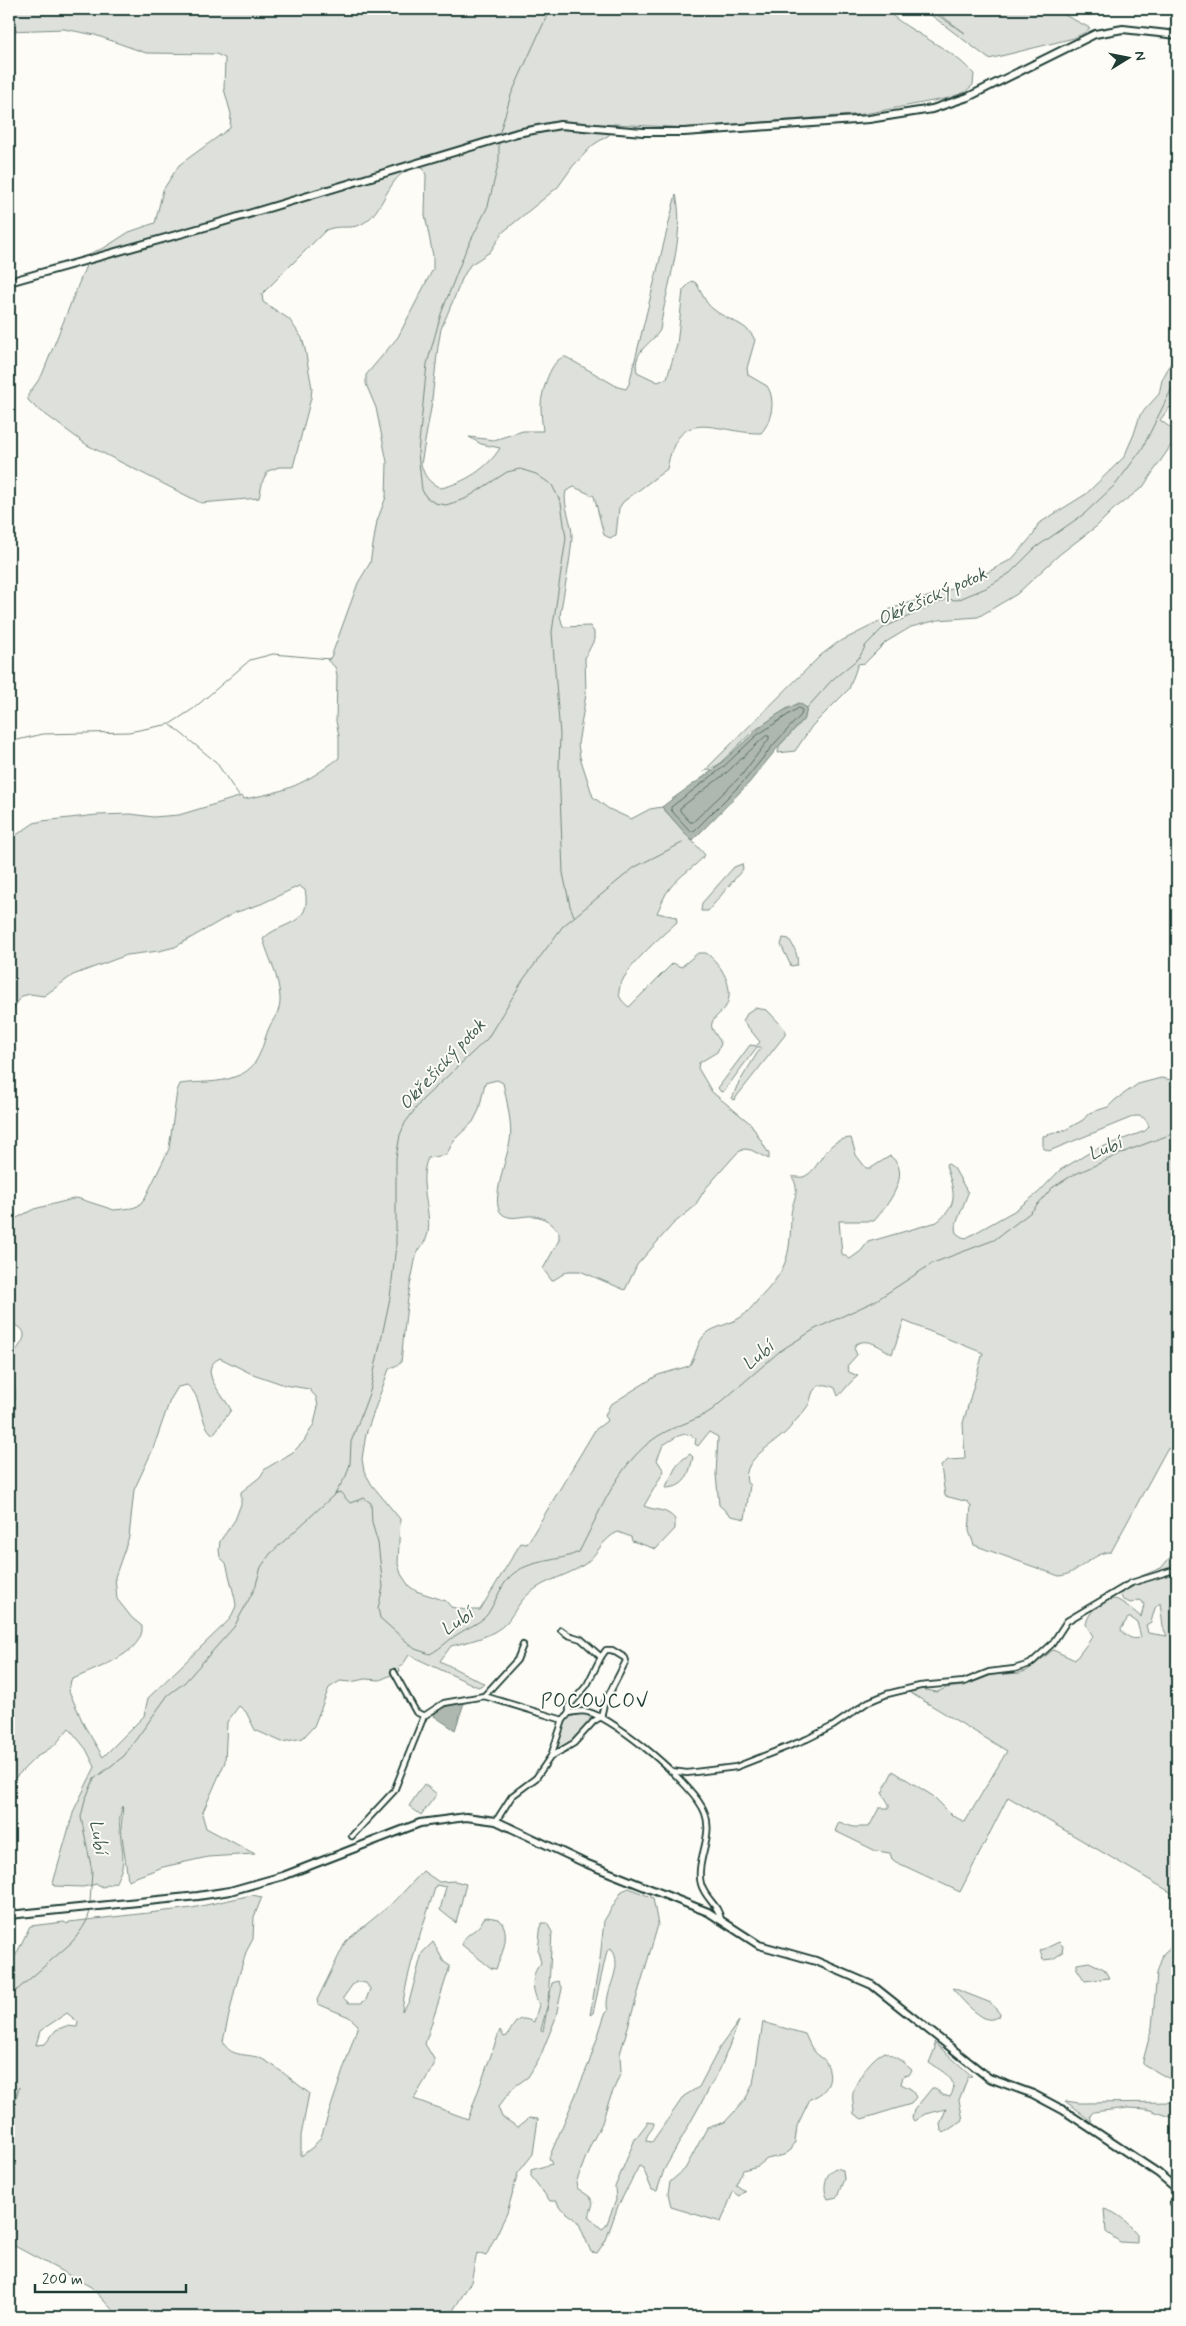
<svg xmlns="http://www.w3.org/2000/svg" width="1186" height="2326" font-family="Mynerve,sans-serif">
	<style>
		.green { fill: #dde0db; stroke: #7e8e88; fill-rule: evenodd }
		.water { fill: #aeb8b1; stroke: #75877f }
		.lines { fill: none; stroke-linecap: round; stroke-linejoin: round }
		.shore { stroke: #586e66; stroke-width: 1 }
		.stream { stroke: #75877f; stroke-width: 1 }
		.street-casing { stroke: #1f3d34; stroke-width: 8 }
		.secondary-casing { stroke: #1f3d34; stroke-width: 10 }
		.street { stroke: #fdfcf7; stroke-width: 4.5 }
		.secondary { stroke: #fdfcf7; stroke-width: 6 }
		.labels { text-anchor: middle; stroke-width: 4; stroke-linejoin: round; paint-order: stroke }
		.water-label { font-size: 18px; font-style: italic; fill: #435c53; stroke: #fdfcf7 }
		.quarter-label { font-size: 19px; letter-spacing: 1px; fill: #1f3d34; stroke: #fdfcf7 }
	</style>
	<rect width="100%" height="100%" fill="#fdfcf7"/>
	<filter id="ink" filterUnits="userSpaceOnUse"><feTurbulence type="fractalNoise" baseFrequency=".02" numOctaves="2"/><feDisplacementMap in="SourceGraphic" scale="10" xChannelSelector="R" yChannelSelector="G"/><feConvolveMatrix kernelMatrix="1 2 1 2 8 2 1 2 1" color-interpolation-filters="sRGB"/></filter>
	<g filter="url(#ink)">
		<g class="green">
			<path d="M9,9H885C912,35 947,44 974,74L973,85L965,92L949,98L864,114L689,128L613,124L609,135L593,145L573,166L558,187L503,232L490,252L470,265L463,277L441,329L438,346L431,408L421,464C424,476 429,483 441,488C464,483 488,468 500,448L481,444L469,437L494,440L523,431H543C542,423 541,414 541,406C541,394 551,356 566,357L618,387L626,389L629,384L676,194C686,239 666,285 660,330C653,343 632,350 637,372L658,382L667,378L677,345L683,290L692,281L696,283C701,291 705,303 713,309C727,321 747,322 755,340L747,368L748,375L767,386C776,399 772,421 761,433C716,434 679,402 667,469L623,502L619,508L616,535L610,538L604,535L594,496L574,487L566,491C562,505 573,523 572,538C570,564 564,590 560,616L563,627L590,626L594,632V640L585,658L586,694L578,744L580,757L593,797L609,809L631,819L650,809L662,807L705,855C694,868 680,875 670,888C664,895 661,905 657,913L676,917L677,922C662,936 621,970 619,991C618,998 624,1003 629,1007L673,963L681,967L698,953H706C721,963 737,990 725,1008C721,1013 714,1017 712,1023C709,1029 720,1038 721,1044L717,1052L699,1063L698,1068L712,1092L751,1124L769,1154V1159L751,1150L744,1149L737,1153L706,1188L694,1207L673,1224L637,1265L625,1290L580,1271H568L552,1281L543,1269L559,1240V1232C535,1201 516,1227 501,1213C490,1202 508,1155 510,1141C513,1127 506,1097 503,1083L497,1080L485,1083L479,1110L473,1122L455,1139L446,1155L428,1158C417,1182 432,1209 428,1233C426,1241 423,1244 419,1250C415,1256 414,1268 412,1276C406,1304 404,1334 401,1363L389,1369L366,1434L362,1459L364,1471L372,1485L400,1519L398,1564L401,1574L409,1586L416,1591L446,1601L451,1607L465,1610H480L519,1546L521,1543L527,1544L595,1430L608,1420L605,1416L610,1405L635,1389L658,1375L689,1366C697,1356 696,1341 707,1333C714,1327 731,1324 741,1317C747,1313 752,1307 757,1301C787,1270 790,1258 791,1217C791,1201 802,1192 792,1177C796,1176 799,1178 803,1177C821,1171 822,1139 851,1138L856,1155L866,1168H871L890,1156C914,1172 887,1206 874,1221H839L842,1254L850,1259L861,1251L868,1242L937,1222C961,1203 953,1190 946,1165L947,1163L954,1168L968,1193L955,1227L956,1233L962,1237L966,1238L1014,1211L1038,1193L1060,1170L1094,1150L1145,1131L1149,1127C1146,1118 1143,1116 1135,1116L1049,1151L1043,1148V1136L1065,1130L1083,1120L1089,1113L1108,1107L1115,1100L1138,1084L1161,1078L1172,1080L1177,1090V1447L1167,1449L1111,1552C1093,1552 1077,1575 1059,1576L974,1545L969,1531L971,1506L968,1502L945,1496L941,1466L948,1460L965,1459L963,1423L983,1353L904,1321L892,1354C881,1348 869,1337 856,1344L854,1348L857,1355L847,1366L849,1372L858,1376C850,1381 842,1394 838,1396L835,1388C829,1385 823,1383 817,1387C810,1392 812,1401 807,1407C803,1413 797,1419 792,1425C780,1444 741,1455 747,1483L750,1485L745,1519L731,1516L719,1505L716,1475L718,1437L709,1432L698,1446L695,1444L696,1439C685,1428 674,1439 663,1445L657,1460L664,1471L644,1506C655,1511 666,1508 675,1519V1529L656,1549L632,1541L631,1537L618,1532C603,1538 598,1554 585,1564C568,1576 547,1579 531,1592C520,1600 515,1612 507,1622C493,1637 471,1641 451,1646L440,1661L485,1684L478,1687L409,1655L402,1666L399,1667L400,1671L380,1680L365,1679L350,1682L340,1681L329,1688L314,1726L303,1738L282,1742L255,1730L246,1712L239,1706L227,1722L225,1762L202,1814L206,1828L255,1854L208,1857L163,1867L128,1880L121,1828L123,1806C114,1826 126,1847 122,1867C121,1872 118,1877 116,1882L103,1887L97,1884L83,1887L54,1886L53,1883L74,1810L95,1767L86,1749L69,1728L55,1745L35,1758L9,1784V1411C23,1397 10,1379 11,1362C12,1352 25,1343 24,1334C23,1327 15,1325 9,1324V1222L34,1209L77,1198L114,1210L132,1208L138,1206L145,1198L169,1149L177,1091L180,1084C199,1081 218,1084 237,1076C259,1068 261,1049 268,1030C273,1018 281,1012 280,998C279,976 269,959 263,939C280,921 313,927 305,890L299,886L261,904L234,913L175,947L159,951L127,955L73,975L44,996L30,994L22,996L15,1006L9,1023V840L34,823L42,821L97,815L131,814L153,817L179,815L242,796L244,799C288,791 303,785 339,758V736L336,721L337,675L335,667L327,660L331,657L358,583L370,563L377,521L386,497L387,462L376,408L366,384V375L398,337L433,269V256L425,215L426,175L423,168C391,165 388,202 369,219C353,233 343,223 326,230L262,294L263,302L289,319L302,338L305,349L312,388L311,398L293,467H279L268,471L263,480L259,498L201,503L87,445L34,406L28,400V395L42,375L91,253L104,248L129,232L155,223L163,190L179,165L230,128L231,114L224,89L225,58L216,54L146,53L95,35L64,29L9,31ZM220,1358L250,1373L285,1385L309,1389L316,1397L318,1406L314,1424L304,1441L293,1452L265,1469L260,1477L241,1492V1504L235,1520L220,1541L219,1550L220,1557L226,1563L235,1599L236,1606L230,1619L148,1698L144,1716L103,1757L84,1725L69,1691L71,1680C91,1670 145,1654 142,1626L132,1618L117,1599L115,1577L129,1537L134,1490L153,1449L170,1400L178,1387L187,1385C203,1396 198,1422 213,1435L231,1410C225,1396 195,1370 220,1358Z"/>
			<path d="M923,9H928L965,33L932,9H1053L1090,28L1086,32L1074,38L989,59Z"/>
			<path d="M1177,351V411L1170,407L1160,420L1175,431L1176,438L1143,487L1114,509L1097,526L1060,554L1017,594L978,617L938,620L911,627L886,642L865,663L858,664L849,689L812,726L795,751L778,753L779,746L805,718L791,706L752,732L718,765L703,772L821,655L837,643L879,622L890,609L964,585L1012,559L1034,534L1038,524L1086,494L1124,457L1134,434L1140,415L1159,394L1162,380Z"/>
			<path d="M742,864L743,869L708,911H701L702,903L734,867Z"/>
			<path d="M783,938L789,939C794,947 799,956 797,965L791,966L781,945Z"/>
			<path d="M755,1008L767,1010L785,1029V1035L734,1100L732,1099L737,1086L761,1047H757L724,1091L721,1092L718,1088L750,1045L756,1046L760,1042L743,1021L748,1012Z"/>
			<path d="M690,1454L693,1457C689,1474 686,1488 665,1488L678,1463Z"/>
			<path d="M1177,1549V1896L1008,1797L960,1892L896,1862L892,1859L890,1853L876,1851L835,1831L839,1822L853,1827H869L879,1808H889V1804L882,1793L893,1771L933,1796L953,1816L965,1822L1007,1751L909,1692L921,1689L937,1692L946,1688L963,1686L992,1675L1020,1673L1028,1670L1053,1650L1075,1660L1093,1636L1086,1625C1087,1612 1105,1595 1118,1600C1126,1604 1135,1612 1141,1617L1144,1605L1142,1601L1139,1600L1131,1603L1123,1600L1120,1594L1134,1586L1139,1577L1161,1568ZM1160,1603L1163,1627L1167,1636L1148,1633L1146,1625L1151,1622L1155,1608ZM1128,1618H1131L1137,1622L1141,1637C1134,1641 1128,1637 1122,1632L1121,1629Z"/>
			<path d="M581,1714L590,1715C592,1731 569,1744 557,1751L564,1722L569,1717Z"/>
			<path d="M424,1784L437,1794L421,1815L409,1806Z"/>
			<path d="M423,1871L439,1882L455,1881L466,1884L456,1923L440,1910L446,1887L436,1885C423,1927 407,1967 402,2011L409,2002L422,1953L433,1942L444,1962L450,1966L425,2044L434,2059V2065L414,2099L468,2119L500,2030L504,2037L507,2036C517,2020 517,2015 534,2022L539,2005C533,1991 529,1976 541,1963L538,1951L541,1923H547L552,1932L548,2003L541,2030L543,2031L552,1983L558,1981L562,1989L555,2020L540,2057L528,2077L514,2087L498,2107L502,2117L518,2127L529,2118L538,2119L533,2154L518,2173L507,2213L486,2256L477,2253L471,2282L449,2317H119L91,2287L9,2243V2124L19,2087L9,2113V1969L30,1926L64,1922L68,1924L69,1922L192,1908L252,1895L262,1897L254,1917L253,1939L246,1952L235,1989L223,2041C229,2058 247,2053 260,2058C277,2066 294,2082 309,2093L301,2136V2156L313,2147L321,2137L358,2025L349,2017L318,2004L317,2000L346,1941L395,1901ZM357,1982L366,1983L370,1989L366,2000L361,2003H349L343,1998L353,1984ZM67,2013L78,2022L77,2027L66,2026L56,2030L45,2044L36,2045L40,2031Z"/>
			<path d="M629,1888L653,1898L658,1925L620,2054L621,2072L608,2103L602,2123L590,2146L576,2183L577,2188L590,2197L593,2203L589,2217L602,2229L606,2226L616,2200L615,2187L635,2139L648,2122L654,2123C654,2130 646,2133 646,2141L652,2142L684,2096L699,2087L720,2047L739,2021L720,2069L664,2170L657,2191L652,2190L643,2168L639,2166L618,2206L606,2240L597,2253L591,2252L579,2224L575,2219L559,2207L557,2201H550L531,2176V2170L552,2164L549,2158L589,2063L605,2014L608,2011C602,1991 626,1968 611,1948L607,1951L593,2013L590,2015L600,1959L604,1921L622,1891Z"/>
			<path d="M487,1917L499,1919C512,1932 502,1954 496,1969L491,1968L462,1945C464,1932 478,1933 484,1918Z"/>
			<path d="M1177,1941V2083L1143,2064V2061L1152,2027L1157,1973L1163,1954Z"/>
			<path d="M1059,1942L1063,1946L1062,1953L1053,1959L1043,1960L1040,1951Z"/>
			<path d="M1089,1962L1104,1969L1109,1978L1085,1981L1077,1969V1964Z"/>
			<path d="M953,1988L991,2003L1000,2014L999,2017C995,2018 992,2020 987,2019C977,2016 958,1997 953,1988Z"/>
			<path d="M763,2022L805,2034C808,2040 810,2047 815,2052C818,2056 824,2058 826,2062C835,2080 827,2093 810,2099L797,2126L795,2142L791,2150L784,2155L767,2159L758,2166L743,2170L736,2185L745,2191L739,2196L733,2192L721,2222L671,2207L668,2193L670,2182L685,2169L707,2128L725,2122L745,2100L753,2084Z"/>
			<path d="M934,2042L972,2076L968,2077L959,2100L963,2120L944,2133L941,2130L940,2124L946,2109L925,2114L914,2121L912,2118L914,2110L932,2088H935L943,2095L950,2097C961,2080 942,2071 929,2063L935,2048Z"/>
			<path d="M885,2052L900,2060L912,2070L909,2075L903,2076L901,2084L911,2089L916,2097L911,2104L862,2119L854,2114C854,2106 851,2097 854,2089C859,2077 872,2056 885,2052Z"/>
			<path d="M1065,2101L1080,2103L1177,2102V2119L1147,2109L1128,2108L1093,2112L1090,2116L1092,2122Z"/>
			<path d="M836,2168L843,2170L844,2179L837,2197L828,2199C822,2190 825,2172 836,2168Z"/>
			<path d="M1104,2209C1119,2213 1128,2223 1137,2234V2243L1120,2242L1106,2232Z"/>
		</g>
		<g class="water">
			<path d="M799,703L807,708L805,718L779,746L749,783L692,841L662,807C679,793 698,782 715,768C743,745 765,717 799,703Z"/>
			<path d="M464,1703L455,1730L434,1716L435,1712L451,1704Z"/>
		</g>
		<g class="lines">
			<g class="shore">
				<path d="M799,708L802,710L801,715L775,743L745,780L694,831H690L671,810V807L721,769L756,736Z"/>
				<path d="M766,736H769V739L741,776L693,822H690L680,811V808L725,774Z"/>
			</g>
			<g class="stream">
				<path d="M499,135L511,95L550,9"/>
				<path d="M499,142V161L488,206L465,252L441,314L427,364L418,453L422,490L426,497L435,503L446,505L465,499L507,472L520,469L536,474L552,485L561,503L566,538L552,632L560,735L559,767L563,873L570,906L574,916"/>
				<path d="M806,709L832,680L859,658L866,645L883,628L947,599L957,600L986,588L1010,573L1035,548L1084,514L1116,484L1142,449L1177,378"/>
				<path d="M171,725L216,762L239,796"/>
				<path d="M9,742L43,734L129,732L170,724L193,709L250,660L273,654L330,659"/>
				<path d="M335,1494L346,1476L350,1464L351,1442L370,1391L390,1298L396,1245V1158L400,1135L405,1123L422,1100L487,1039L523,980L563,926L635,867L682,843"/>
				<path d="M90,1903L92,1871L81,1817L85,1800L94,1779L124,1756L168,1695L184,1683L234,1627L255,1588L261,1567L270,1554L335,1494L340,1492L350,1503L364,1498L371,1503L372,1523L378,1543L383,1587L378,1608L380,1618L415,1649L430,1654C443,1647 448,1640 458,1634C467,1628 480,1623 487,1615C496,1602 501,1583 514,1573C533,1559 558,1562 579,1552C599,1514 616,1468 651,1441C670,1426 693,1423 712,1410L780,1351L815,1329L875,1301L933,1263L994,1240L1031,1212L1052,1188L1071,1176L1129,1150L1177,1132"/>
				<path d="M9,1997L71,1943C78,1935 89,1921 90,1910"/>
			</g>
			<defs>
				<g id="street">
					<path d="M561,1630L568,1635L581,1639L601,1657L587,1685L569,1706V1713"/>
					<path d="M601,1657L606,1650H612L625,1658L626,1661L604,1704L601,1717"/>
					<path d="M394,1672L416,1712L424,1716"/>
					<path d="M484,1696L517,1660L523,1645"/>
					<path d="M552,1756L574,1743L594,1721L601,1717"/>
					<path d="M671,1771L687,1773L736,1767L807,1739L833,1726L868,1702L887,1694L920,1686L964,1682L989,1672L1014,1669L1030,1664L1052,1644L1067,1621L1131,1583L1177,1569"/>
					<path d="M496,1821L512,1796L536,1778L551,1756L563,1720L569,1713C575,1712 582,1710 588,1712C616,1719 695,1785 705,1813C714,1837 695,1861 701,1884C705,1899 719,1905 721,1920"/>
					<path d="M352,1836L394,1791L424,1716L444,1703L484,1696L563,1720"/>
					<path d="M1173,2203L1177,2212"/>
				</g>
				<g id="secondary">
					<path d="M9,282L212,225L517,133L560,125L643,132H684L869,119L932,109L968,97L1095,34L1123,29L1177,35"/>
					<path d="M9,1915L198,1896L230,1891L283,1876L420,1823L466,1817L496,1821L585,1863L708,1912L759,1945L816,1961L872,1985L989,2078L1033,2094L1063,2110L1158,2173L1177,2189"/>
				</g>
			</defs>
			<use href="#street" class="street-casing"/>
			<use href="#secondary" class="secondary-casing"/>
			<use href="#street" class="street"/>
			<use href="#secondary" class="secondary"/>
		</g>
	</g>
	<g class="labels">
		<g class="water-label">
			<text transform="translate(932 596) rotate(-24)" y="6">Okřešický potok</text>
			<text transform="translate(442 1064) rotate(-47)" y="6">Okřešický potok</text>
			<text transform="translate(1105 1148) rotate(-22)" y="6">Lubí</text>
			<text transform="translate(758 1355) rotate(-40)" y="6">Lubí</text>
			<text transform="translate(457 1621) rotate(-34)" y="6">Lubí</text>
			<text transform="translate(99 1837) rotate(81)" y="6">Lubí</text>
		</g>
		<g class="quarter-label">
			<text x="595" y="1707">POCOUCOV</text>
		</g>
	</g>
	<rect width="1186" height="2326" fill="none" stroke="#fdfcf7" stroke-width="30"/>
	<rect x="15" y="15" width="1156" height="2296" fill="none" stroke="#1f3d34" stroke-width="2" filter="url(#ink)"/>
	<g transform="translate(1128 58) rotate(80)" stroke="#fdfcf7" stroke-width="4" paint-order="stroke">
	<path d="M0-4L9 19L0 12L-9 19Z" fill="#1f3d34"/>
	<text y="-8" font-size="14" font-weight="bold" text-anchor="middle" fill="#1f3d34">N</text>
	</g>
	<path d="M35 2284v8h151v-8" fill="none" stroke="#1f3d34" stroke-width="2.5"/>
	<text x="42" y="2284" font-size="15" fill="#1f3d34" stroke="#fdfcf7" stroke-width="4" paint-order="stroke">200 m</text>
</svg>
